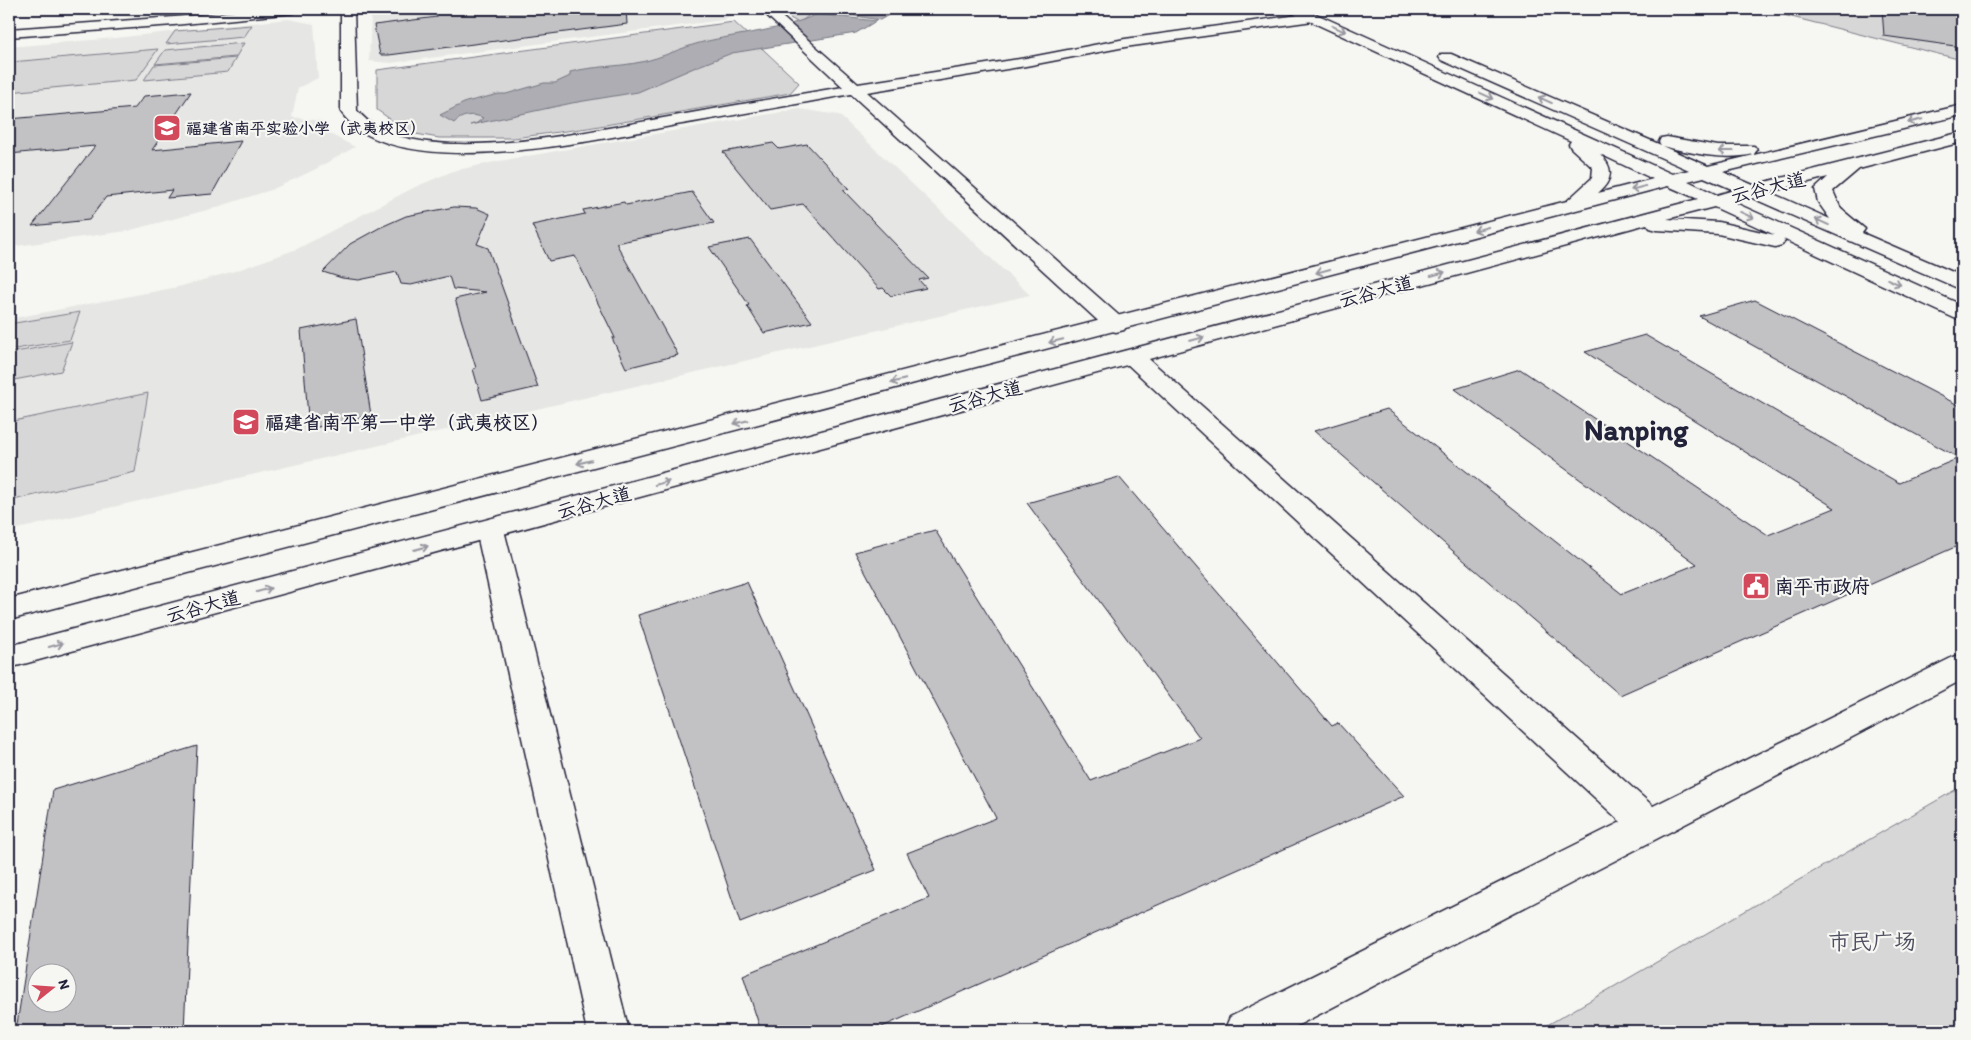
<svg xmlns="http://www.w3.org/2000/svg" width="1971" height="1040" font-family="Itim,'LXGW WenKai TC',sans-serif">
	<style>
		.built { fill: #e6e6e4 }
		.green { fill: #d7d7d7; stroke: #7c7c89 }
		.water { fill: #adadb3; stroke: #757583 }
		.building { fill: #c2c2c4; stroke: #22223b; fill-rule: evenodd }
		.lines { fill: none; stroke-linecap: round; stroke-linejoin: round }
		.minor-casing { stroke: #22223b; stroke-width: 3 }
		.major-casing { stroke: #22223b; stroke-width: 3 }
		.minor { fill: #f6f6f2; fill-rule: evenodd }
		.major { fill: #f6f6f2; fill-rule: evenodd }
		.oneway { stroke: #9797a0 }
		.labels { text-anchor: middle; stroke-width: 4.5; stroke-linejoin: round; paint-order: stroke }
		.far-poi-label { font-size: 16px; font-weight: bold; fill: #22223b; stroke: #f6f6f2; text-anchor: start }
		.street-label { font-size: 19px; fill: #22223b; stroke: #f6f6f2 }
		.poi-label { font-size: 19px; font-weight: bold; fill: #22223b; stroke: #f6f6f2; text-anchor: start }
		.near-park-label { font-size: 22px; fill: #4f4f62; stroke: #f6f6f2 }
		.town-label { font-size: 29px; font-weight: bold; fill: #22223b; stroke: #f6f6f2 }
	</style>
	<rect width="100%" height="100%" fill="#f6f6f2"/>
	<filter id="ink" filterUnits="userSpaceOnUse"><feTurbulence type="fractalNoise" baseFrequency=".02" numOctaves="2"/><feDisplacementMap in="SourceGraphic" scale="10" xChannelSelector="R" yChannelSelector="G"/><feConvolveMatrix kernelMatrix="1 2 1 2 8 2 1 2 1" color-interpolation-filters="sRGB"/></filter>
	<g filter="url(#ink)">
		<g class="built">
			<path d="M399,9H739L741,10L723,20L391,63L369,61L371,16L386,10Z"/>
			<path d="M288,19L314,24L318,78L298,88L292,117L322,121L330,134L355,147L314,170L271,190L211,209L127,231L9,247V47L115,38Z"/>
			<path d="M799,109L839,115L1030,295L9,531V319L178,287L238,270L297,249L415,187L453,171L494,162Z"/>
		</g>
		<g class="green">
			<path d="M780,9H817L799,23L790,18Z"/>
			<path d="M1760,9H1962V60Z"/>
			<path d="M734,22L799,83L790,93L588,128L514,138H439L410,133L377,110V70Z"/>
			<path d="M252,25L244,37L166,44L175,31Z"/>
			<path d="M244,43L236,57L155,64L165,50Z"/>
			<path d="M158,49L136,80L9,92V64L11,62Z"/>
			<path d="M236,58L228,72L144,80L154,65Z"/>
			<path d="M80,312L70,340L9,350V324Z"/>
			<path d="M72,342L61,371L9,381V353Z"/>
			<path d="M148,393L135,472L9,501V422Z"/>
			<path d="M1962,786V1031H1537Z"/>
		</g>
		<g class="water">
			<path d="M820,9H899L880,20L819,10Z"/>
			<path d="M817,14L876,21L856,33L732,53L696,67L638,92L572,103L470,125L477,123L483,118C474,113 461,115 454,123L440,115L466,102L499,94H506L544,83H555L570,76V72C593,66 618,67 641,62C662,58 682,47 703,42C741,33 782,31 817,14Z"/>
		</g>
		<g class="building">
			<path d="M451,9H626L627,24L389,55H380L374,25L437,17L435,11Z"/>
			<path d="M1882,9H1962V47L1884,36Z"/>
			<path d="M191,92L152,150L241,141L212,194L167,198L172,190L106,197L89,220L32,226L95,146L9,154V119L135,108L144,96Z"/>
			<path d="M773,143L779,149L807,144L849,189L843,190L928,278L919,280L926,288L891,296L883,288L879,289L803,204L770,210L723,152Z"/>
			<path d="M692,192L714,223L616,243L678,355L626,368L612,338H615L575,256L549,261L532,225L585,214L583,210L624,202L626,205Z"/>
			<path d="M454,207L476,208L490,214L477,244L488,248L538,387L482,400L473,369L476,368L455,299L486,292L453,289L449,276L411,285L401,284L397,272L359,280L342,278L323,272L350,244L379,228L406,216Z"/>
			<path d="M750,239L812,322L764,333L747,306L749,305L709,247Z"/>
			<path d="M1755,300L1962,407V544L1620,695L1314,431L1387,409L1622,594L1697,564L1455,389L1520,369L1768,535L1835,508L1585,352L1645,335L1899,483L1959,458L1699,316Z"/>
			<path d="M356,319L371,415L309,429L301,330Z"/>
			<path d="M1119,477L1332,726L1338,723L1404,796L873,1031H761L743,975L929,898L907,853L996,818L855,552L935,530L1091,781L1200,738L1027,503Z"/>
			<path d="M747,582L876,870L740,923L638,615Z"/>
			<path d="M197,746L184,1031H16L53,790ZM38,972H68V1002H38Z"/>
		</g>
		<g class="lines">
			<defs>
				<g id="minor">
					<path d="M341,9H354L357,111C362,115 368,122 374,126C442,165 589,131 663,118C723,107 783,97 843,87L760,9H773L858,84L1026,58L1125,39L1313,13L1320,17L1313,21L1125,47L1026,66L867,92L1124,320L1127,325L1124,330L1116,332L1108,330L851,94C793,105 734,115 676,125C600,139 393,187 341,112Z"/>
					<path d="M1133,350L1141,352L1653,806L1951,658L1962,654V680L1287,1031H1224L1230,1017L1621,822L1125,362L1122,357L1125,352Z"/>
					<path d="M490,521L500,524L504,530L629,1031H587L476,530L480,524Z"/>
				</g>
				<g id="major">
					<path d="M256,9H300L293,13L174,25L9,37V29L174,17Z"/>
					<path d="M1289,9H1305L1672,174L1689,170L1441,60L1439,57L1441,54H1451L1661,145L1659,142L1661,138L1667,137L1718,146H1754L1757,150L1754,154C1725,161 1691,153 1662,146L1708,166L1962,105V115L1723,172L1753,185L1962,132V142L1859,169L1833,191L1841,209L1865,229L1862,233L1962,276V290L1750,197L1733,202L1962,305V319L1954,318L1783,239L1785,241L1782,245L1775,247L1718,234L1657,230L1650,228L1647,224L9,668V646L1698,199L1668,186L9,620V599L1567,201L1592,178L1593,168L1571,148L1569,144L1571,141L1290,12ZM1600,154L1653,179L1598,193C1613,180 1614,168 1600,154ZM1704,177L1734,190L1717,195L1688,181ZM1828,177L1815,189L1818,202L1830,219L1769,192ZM1714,207L1775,235L1718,222L1667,219Z"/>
				</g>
			</defs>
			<use href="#minor" class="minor-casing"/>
			<use href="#major" class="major-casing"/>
			<use href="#minor" class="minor"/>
			<use href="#major" class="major"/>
		</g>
		<defs><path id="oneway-shaft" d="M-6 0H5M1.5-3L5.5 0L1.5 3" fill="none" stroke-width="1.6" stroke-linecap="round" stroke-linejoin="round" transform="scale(1.25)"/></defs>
		<g class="oneway">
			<use href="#oneway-shaft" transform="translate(1339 29) rotate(24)"/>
			<use href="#oneway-shaft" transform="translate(1487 96) rotate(24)"/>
			<use href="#oneway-shaft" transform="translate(1545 100) rotate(-156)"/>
			<use href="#oneway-shaft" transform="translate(1915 121) rotate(167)"/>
			<use href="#oneway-shaft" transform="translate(1726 151) rotate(-180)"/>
			<use href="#oneway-shaft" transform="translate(1638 188) rotate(165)"/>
			<use href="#oneway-shaft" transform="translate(1747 215) rotate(24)"/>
			<use href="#oneway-shaft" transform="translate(1822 222) rotate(-156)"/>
			<use href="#oneway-shaft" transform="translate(1481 229) rotate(165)"/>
			<use href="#oneway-shaft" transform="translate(1323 271) rotate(165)"/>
			<use href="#oneway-shaft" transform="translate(1438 274) rotate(-15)"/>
			<use href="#oneway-shaft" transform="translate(1894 282) rotate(24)"/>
			<use href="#oneway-shaft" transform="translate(1197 339) rotate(-15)"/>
			<use href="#oneway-shaft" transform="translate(1056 341) rotate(166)"/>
			<use href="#oneway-shaft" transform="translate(898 381) rotate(166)"/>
			<use href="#oneway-shaft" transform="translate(741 422) rotate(166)"/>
			<use href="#oneway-shaft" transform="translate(584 462) rotate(166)"/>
			<use href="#oneway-shaft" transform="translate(662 483) rotate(-15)"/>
			<use href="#oneway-shaft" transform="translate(421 548) rotate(-15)"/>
			<use href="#oneway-shaft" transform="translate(264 590) rotate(-15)"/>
			<use href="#oneway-shaft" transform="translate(56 645) rotate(-15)"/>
		</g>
	</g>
	<defs>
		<symbol id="school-square" viewBox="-11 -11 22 22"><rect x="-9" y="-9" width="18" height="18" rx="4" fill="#d1495b" stroke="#f6f6f2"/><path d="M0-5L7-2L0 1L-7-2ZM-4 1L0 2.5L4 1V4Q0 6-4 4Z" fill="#fff"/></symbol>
		<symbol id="civic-square" viewBox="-11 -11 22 22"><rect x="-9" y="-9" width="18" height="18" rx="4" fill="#d1495b" stroke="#f6f6f2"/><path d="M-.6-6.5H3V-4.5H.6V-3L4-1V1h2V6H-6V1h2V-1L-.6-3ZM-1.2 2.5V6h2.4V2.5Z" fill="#fff"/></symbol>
	</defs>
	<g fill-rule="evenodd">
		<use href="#school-square" x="151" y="112" width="32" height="32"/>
		<use href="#school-square" x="230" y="406" width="32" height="32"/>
		<use href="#civic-square" x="1740" y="570" width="32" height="32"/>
	</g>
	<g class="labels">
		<g class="far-poi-label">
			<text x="186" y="134">福建省南平实验小学（武夷校区）</text>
		</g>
		<g class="street-label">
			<text transform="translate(1768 187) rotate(-14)" y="7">云谷大道</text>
			<text transform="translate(1376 291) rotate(-15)" y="7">云谷大道</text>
			<text transform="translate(985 396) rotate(-15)" y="7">云谷大道</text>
			<text transform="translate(594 502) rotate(-15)" y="7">云谷大道</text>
			<text transform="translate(203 606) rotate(-15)" y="7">云谷大道</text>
		</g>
		<g class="poi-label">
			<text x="265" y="429">福建省南平第一中学（武夷校区）</text>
			<text x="1775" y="593">南平市政府</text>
		</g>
		<g class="near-park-label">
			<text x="1872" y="949">市民广场</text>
		</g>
		<g class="town-label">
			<text x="1636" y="440">Nanping</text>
		</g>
	</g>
	<rect width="1971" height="1040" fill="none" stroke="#f6f6f2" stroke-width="30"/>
	<rect x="15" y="15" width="1941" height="1010" fill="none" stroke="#22223b" stroke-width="2" filter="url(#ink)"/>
	<g transform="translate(52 988) rotate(73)"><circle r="24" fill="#f6f6f2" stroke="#a1a1a9"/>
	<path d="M0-4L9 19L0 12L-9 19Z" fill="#d1495b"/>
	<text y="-8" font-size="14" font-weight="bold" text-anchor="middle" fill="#22223b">N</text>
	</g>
</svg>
